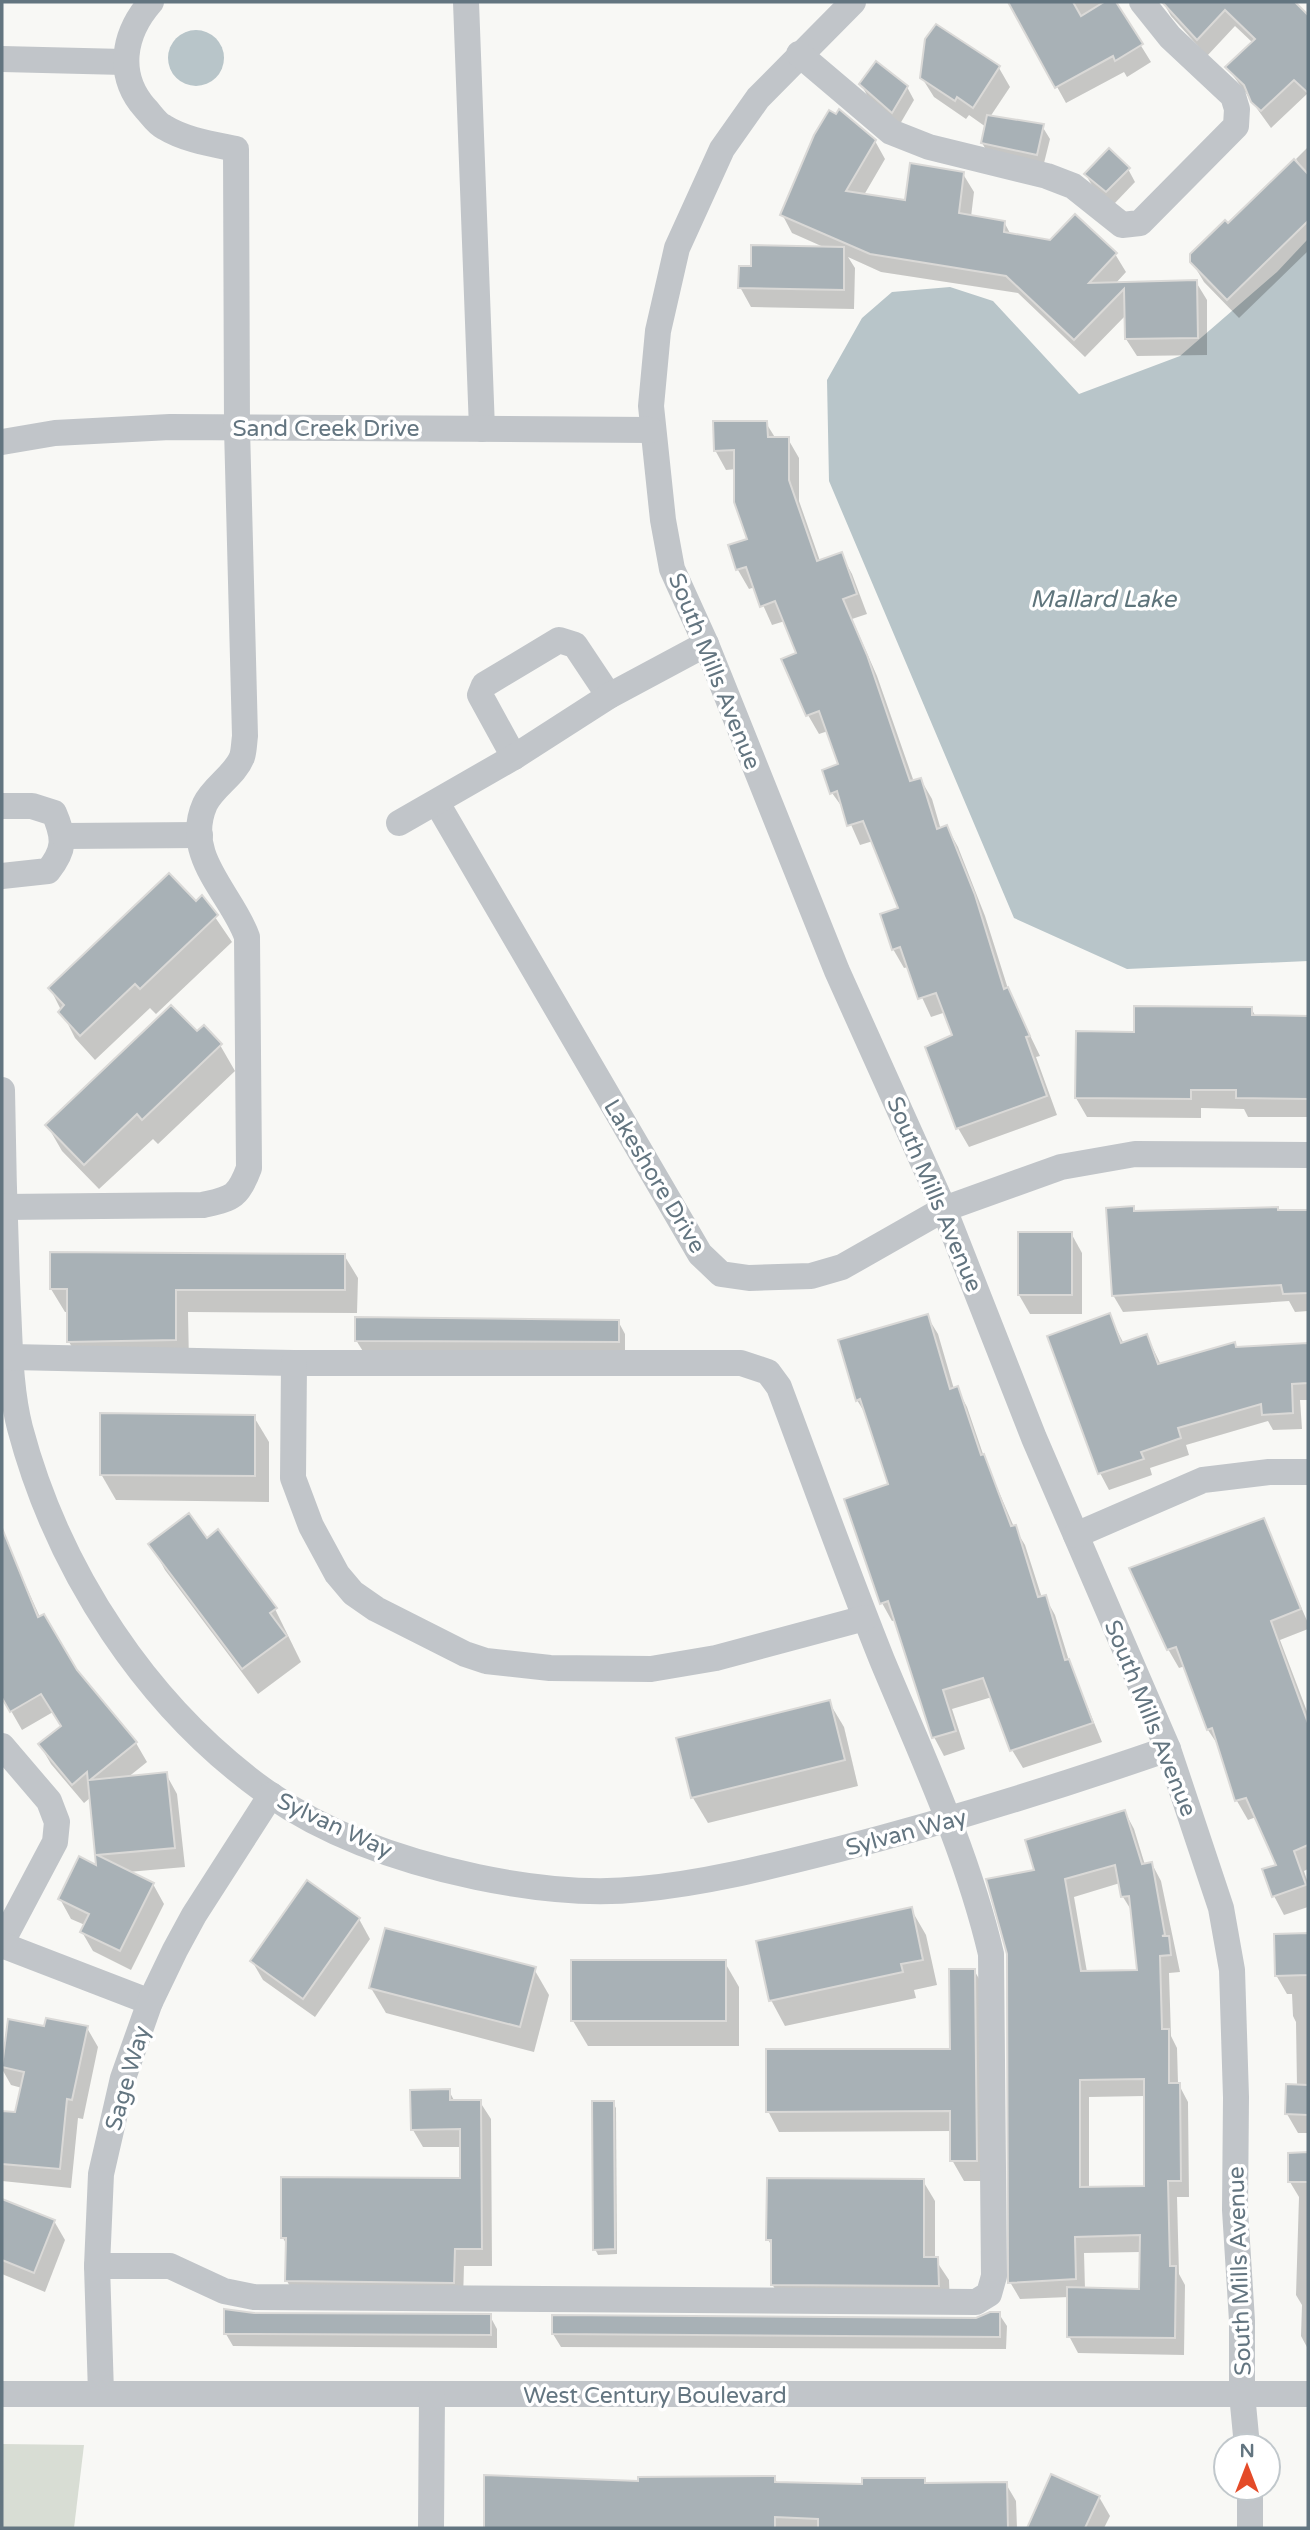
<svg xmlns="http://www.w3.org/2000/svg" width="1310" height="2530" font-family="'Varela Round',sans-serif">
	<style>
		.green { fill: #d8ddd4 }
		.water { fill: #b8c5c9 }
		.shadow { fill: #0003; fill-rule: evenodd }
		.building { fill: #a8b1b6; stroke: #dad9d7; stroke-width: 2; fill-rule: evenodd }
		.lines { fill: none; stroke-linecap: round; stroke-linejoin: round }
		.minor { stroke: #c1c5c9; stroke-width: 26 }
		.labels { text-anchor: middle; stroke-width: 7; stroke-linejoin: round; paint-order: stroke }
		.street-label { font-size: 23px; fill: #637580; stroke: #fff }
		.water-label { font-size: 24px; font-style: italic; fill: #5e747b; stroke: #fff }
	</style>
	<rect width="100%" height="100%" fill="#f8f8f5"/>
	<path class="green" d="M2,2444L84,2445L74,2528H2Z"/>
	<g class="water">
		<circle cx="196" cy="58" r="28"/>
		<path d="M1308,239V961L1127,969L1014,918L829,481L827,380L862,318L892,292L950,287L993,301L1079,394L1180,356L1277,272Z"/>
	</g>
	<g class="shadow">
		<path d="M1010,2H1114L1151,62L1127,77L1124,72L1066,103Z"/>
		<path d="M1163,2H1292L1308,17V93L1271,128L1227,67L1253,43L1235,26L1207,56L1171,16Z"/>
		<path d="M999,68L1010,87L990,117L1042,126L1050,139L1043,167L990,156L982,143L986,127L969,115L966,119L934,97L922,78Z"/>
		<path d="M861,84L907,87L914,100L900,124L868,97Z"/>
		<path d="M875,141L885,159L864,195L907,202L963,174L974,192L971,217L1004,222L1011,235L1115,254L1126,272L1115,284L1196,282L1207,300V355L1137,356L1126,339V315L1085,357L1018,293L881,272L848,257L855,268L854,309L751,307L740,287L752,268L828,249L792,233L782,214Z"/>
		<path d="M1308,147V251L1239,318L1204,282L1192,262L1228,225L1300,165L1296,159Z"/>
		<path d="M1128,169L1135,182L1114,204L1093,187L1086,175Z"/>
		<path d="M766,423L776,439H788L799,458V501L820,561L841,554L852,574L867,614L852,619L877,676L914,782L921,780L932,799L941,830L947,827L958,847L985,916L1009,992L1040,1056L1036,1057L1057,1115L969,1147L958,1128L954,1036L946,1012L931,1017L908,967L904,968L893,949L900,910L873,841L860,845L845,811L832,793L841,765L828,731L819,734L808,715L798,654L785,621L772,625L755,587L749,589L738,570L730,546L749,540L736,469L726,470L715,450Z"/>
		<path d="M202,898L232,942L156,1014L150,1008L95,1060L75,1038L50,988Z"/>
		<path d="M1251,1008L1256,1017H1308V1117H1248L1244,1109L1201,1108V1118L1087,1117L1076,1098L1135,1033Z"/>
		<path d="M197,1034L220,1045L235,1071L158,1144L153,1139L99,1189L62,1151L47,1125Z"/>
		<path d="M1133,1208L1135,1212L1308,1211V1311L1295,1312L1289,1301L1123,1312L1113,1295Z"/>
		<path d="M1071,1233L1082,1253V1314H1030L1019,1295Z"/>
		<path d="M344,1255L358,1278L357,1313L188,1312L189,1363L83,1365L69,1342V1312H65L51,1289Z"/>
		<path d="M1109,1315L1124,1344L1147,1336L1161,1365L1237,1349L1308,1344V1400H1300L1302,1429L1273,1430L1268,1421L1186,1445L1189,1455L1150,1468L1152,1475L1109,1490L1100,1473Z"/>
		<path d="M927,1316L938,1334L954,1389L957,1388L967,1407L984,1457L1014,1527L1025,1545L1042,1598L1045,1597L1055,1615L1070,1664L1102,1742L1023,1768L1012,1750L992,1697L952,1709L965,1749L944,1756L934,1737L896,1620L892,1621L882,1603L890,1485L868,1418L857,1400Z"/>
		<path d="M618,1321L625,1334V1354L364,1353L356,1340Z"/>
		<path d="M254,1417L269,1442V1502L116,1500L101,1474Z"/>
		<path d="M1263,1520L1308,1623V1629L1280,1640L1308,1714V1869L1304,1871L1308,1883V1907L1284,1915L1274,1896L1279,1866L1256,1817L1248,1820L1237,1801L1220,1748L1208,1730L1185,1666L1179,1668L1168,1649Z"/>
		<path d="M207,1540L275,1609L301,1662L258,1694L165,1570L151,1544Z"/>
		<path d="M13,1557L43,1624L2,1640V1561Z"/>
		<path d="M50,1627L76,1671L136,1743L147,1762L127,1778L166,1774L177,1794L185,1867L128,1872L153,1884L164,1904L131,1970L93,1951L82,1932L85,1925L71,1919L60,1899L98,1868L91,1797L84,1803L51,1764L40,1745L63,1727L53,1712L22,1730L2,1695V1656Z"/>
		<path d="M829,1702L844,1727L858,1786L708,1823L693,1798L678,1739Z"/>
		<path d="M1125,1812L1134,1829L1145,1865L1152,1864L1161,1881L1180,1972L1169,1973L1171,2036L1177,2048L1178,2083L1188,2102L1189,2197H1177L1179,2274L1185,2285L1184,2355L1078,2353L1069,2336V2297L1020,2299L1010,2282L1036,1872ZM1120,1883L1123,1897L1133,1913L1139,1971L1087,1972L1074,1897ZM1145,2096L1146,2187L1089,2189V2097ZM1141,2252V2290L1085,2289L1084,2253Z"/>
		<path d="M911,1909L926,1935L937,1985L914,1990L916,1998L785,2026L771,2000Z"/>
		<path d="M359,1919L370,1939L315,2017L263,1980L252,1961Z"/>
		<path d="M1275,1935H1308V2133H1298L1287,2114L1297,2087L1296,2022L1293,2016L1292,1994H1287L1276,1975Z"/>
		<path d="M724,1961L739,1987V2046H588L573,2021Z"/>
		<path d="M534,1969L549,1995L534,2052L386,2013L371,1988Z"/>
		<path d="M974,1970L986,1991L988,2181H964L952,2160V2131L779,2132L768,2111L951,2051Z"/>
		<path d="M10,2021L46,2028H87L98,2047L83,2119L78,2118L71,2188L2,2181V2112L16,2114L22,2088L11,2085L2,2069Z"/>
		<path d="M449,2091L455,2102H480L491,2119L492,2266H464L463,2300L297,2299L287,2281L288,2247L283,2238L462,2179V2147H423L413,2130Z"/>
		<path d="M613,2103L616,2108L617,2254L598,2255L595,2249Z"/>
		<path d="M1308,2154V2349L1301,2336L1302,2305L1296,2295L1299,2197L1290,2182L1289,2155Z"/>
		<path d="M923,2181L935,2201V2259L949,2280L950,2306L785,2305L772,2284V2247L768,2239Z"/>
		<path d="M2,2201L54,2221L65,2240L45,2292L2,2274Z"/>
		<path d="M254,2314L490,2316L497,2329V2348L233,2346L226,2334Z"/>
		<path d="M999,2314L1007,2326L1006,2349L561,2347L553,2334L976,2320Z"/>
		<path d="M1052,2476L1099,2497L1110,2516L1104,2528H1029Z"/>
		<path d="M486,2477L640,2483L774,2477L778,2484L864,2485L924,2480L927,2485L1006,2484L1016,2501L1017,2528H486Z"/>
	</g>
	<g class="building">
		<path d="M1008,2H1073L1081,16L1104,2H1116L1143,44L1115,61L1113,56L1055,88Z"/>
		<path d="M1162,2H1295L1308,15V93L1294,80L1261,111L1251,102L1244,85L1225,67L1255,39L1225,10L1197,40Z"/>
		<path d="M936,24L1000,66L973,108L957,97L955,101L920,78L925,39Z"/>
		<path d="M876,61L908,86L892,113L859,84Z"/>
		<path d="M839,109L876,140L846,191L905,200L910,163L964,172L959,213L1005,221L1004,232L1050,240L1075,214L1117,253L1089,283L1197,280L1198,338L1125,339L1124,289L1074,340L1006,276L870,254L780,215L814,135L829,110L836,114Z"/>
		<path d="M987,115L1044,124L1037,155L981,143Z"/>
		<path d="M1109,148L1130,168L1106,192L1084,174Z"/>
		<path d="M1294,159L1308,174V221L1227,300L1190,262V254L1225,220L1228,223Z"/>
		<path d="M751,245L844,247V290L738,288L739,266H751Z"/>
		<path d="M713,421H767L768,437H789V480L817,561L842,552L857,594L843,599L867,655L910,781L921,778L937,829L947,825L975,895L1004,989L1008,987L1030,1036L1026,1037L1047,1096L956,1129L925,1047L952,1035L936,993L918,999L900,947L892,950L880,914L898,908L863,821L847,826L837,791L830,794L822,770L838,764L819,711L806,716L781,659L796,653L775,601L760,607L746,567L736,570L728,545L747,539L734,502V450L714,451Z"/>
		<path d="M169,873L196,901L202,895L218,915L140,989L135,984L80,1036L58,1012L64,1005L48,988Z"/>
		<path d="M171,1005L197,1031L204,1025L222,1044L142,1120L137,1114L84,1165L45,1125Z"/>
		<path d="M1134,1006L1252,1007V1015L1308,1016V1099L1236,1098V1090H1191V1099L1075,1098L1076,1031L1134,1032Z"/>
		<path d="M1134,1206V1211L1278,1207V1210H1308V1293L1283,1294L1281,1285L1112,1296L1106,1208Z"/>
		<rect x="1018" y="1232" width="54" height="63"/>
		<path d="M50,1252L345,1254V1290H176V1340L67,1342V1289H50Z"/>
		<path d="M1110,1313L1121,1343L1147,1334L1158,1364L1235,1342L1236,1347L1308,1343V1383L1292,1384L1293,1413L1262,1415L1261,1404L1178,1428L1181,1438L1141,1452L1144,1459L1098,1474L1047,1336Z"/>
		<path d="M928,1314L950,1389L958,1386L981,1455L984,1454L1011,1526L1016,1525L1038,1597L1046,1595L1065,1660L1069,1659L1093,1723L1010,1751L983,1678L943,1690L956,1731L932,1738L888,1601L880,1604L844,1499L888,1484L860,1399L856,1401L838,1340Z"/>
		<path d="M355,1317L619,1320V1342L355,1341Z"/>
		<path d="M100,1413L255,1415V1476L100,1475Z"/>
		<path d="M189,1513L207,1538L218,1529L277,1608L270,1613L287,1636L242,1669L148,1544Z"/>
		<path d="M1264,1518L1301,1609L1271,1621L1308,1723V1845L1294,1851L1306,1885L1272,1897L1262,1869L1276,1865L1246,1798L1235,1801L1212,1728L1207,1730L1176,1647L1167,1650L1129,1568Z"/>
		<path d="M2,1528L38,1617L44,1614L77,1670L137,1742L90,1780L167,1772L175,1848L97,1855L154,1883L120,1951L80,1932L89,1914L58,1899L79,1856L96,1865L87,1772L72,1785L38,1744L61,1726L41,1694L10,1712L2,1698Z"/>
		<path d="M830,1700L845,1760L691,1798L676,1738Z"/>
		<path d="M1125,1810L1142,1864L1152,1862L1165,1935L1162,1936H1169L1171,1955L1160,1956L1162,2029H1169V2083H1180L1181,2181H1168L1170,2266H1176L1175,2338L1067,2337V2287L1139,2289L1140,2235L1075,2237L1076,2279L1008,2283L1007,1954L986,1879L1034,1870L1025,1840ZM1115,1865L1121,1897L1129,1896L1137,1970L1081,1971L1065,1879ZM1144,2079V2186L1080,2187V2080Z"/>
		<path d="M307,1880L360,1918L303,1999L250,1961Z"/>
		<path d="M912,1907L923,1960L901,1964L903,1972L769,2001L756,1941Z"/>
		<path d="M385,1928L536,1967L520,2027L369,1988Z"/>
		<path d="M1308,1933V1975L1275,1976L1274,1934Z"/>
		<rect x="571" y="1960" width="155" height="61"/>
		<path d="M949,1969H975L977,2161H950V2111L766,2112V2049H950Z"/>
		<path d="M46,2018L88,2026L72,2100L67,2099L60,2169L2,2164V2111L15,2112L24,2072L2,2067L8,2019L44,2026Z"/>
		<path d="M1286,2084L1308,2085V2115L1285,2114Z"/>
		<path d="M450,2089V2100H481L482,2249H455L454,2283L285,2281L286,2238H281V2177L460,2178V2129L411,2130L410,2090Z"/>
		<path d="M592,2101H614L615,2249L593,2250Z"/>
		<path d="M1308,2152V2182H1288V2153Z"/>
		<path d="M767,2178L924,2179V2257H938L939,2286L771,2285V2240H766Z"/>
		<path d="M2,2199L55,2220L34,2273L2,2260Z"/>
		<path d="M224,2309L254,2313L491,2314V2335L224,2334Z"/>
		<path d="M990,2312H1000V2337L552,2334V2315L976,2318Z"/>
		<path d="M1051,2474L1100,2496L1085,2528H1027Z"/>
		<path d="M484,2475L638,2481V2477L775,2476V2482L862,2484V2478H925V2483L1007,2482L1008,2528H818V2519L775,2517V2528H484Z"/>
	</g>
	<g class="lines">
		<g class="minor">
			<path d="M466,2L482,429"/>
			<path d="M853,2L758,98L722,149L677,248L658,331L651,406L663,520L672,569L706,644L837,971L944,1209L1034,1438L1168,1749L1221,1908L1232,1970L1236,2097L1235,2210L1242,2321V2394L1247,2446"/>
			<path d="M799,54L891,132L929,147L1047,176L1073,186L1122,225L1140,223L1236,126L1237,109L1233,96L1170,37L1142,2"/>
			<path d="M2,59L124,62"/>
			<path d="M2,442L55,433L170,427L651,430"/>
			<path d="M514,757L480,695L484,685L559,640L575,645L609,696"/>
			<path d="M437,803L700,1254L721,1274L749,1278L811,1276L842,1267L944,1209L1061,1167L1135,1154L1308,1155"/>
			<path d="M2,806H32L54,813C65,838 65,850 48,871L2,876"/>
			<path d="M399,823L514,757L609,696L706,644"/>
			<path d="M64,836L200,835"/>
			<path d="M2,1090C3,1163 5,1235 8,1307C10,1346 10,1389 20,1428C58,1571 147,1708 269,1794C329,1836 406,1862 477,1877C530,1888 587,1895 641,1889C707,1883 772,1866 836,1850C949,1821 1058,1787 1168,1749"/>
			<path d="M3,1207L203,1205C232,1198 238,1198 249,1168L247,937C232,894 182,856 205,804C213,787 235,775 242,757C244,751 244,743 245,736L237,428L236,149C212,144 185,140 164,127C156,123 151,114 145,108C116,75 123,34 151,2"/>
			<path d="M11,1357L294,1363H741L768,1372L779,1387C813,1478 846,1570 882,1660C922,1756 967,1852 991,1954L994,2276L989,2294L976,2302L254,2297L224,2291L170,2266H97"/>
			<path d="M294,1363L293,1478L311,1526L337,1574L353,1593L376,1609L465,1654L486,1661L550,1668L651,1669L716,1658L865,1618"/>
			<path d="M1076,1535L1203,1480L1269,1472H1308"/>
			<path d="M2,1746L49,1801L57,1822L55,1842L2,1942"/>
			<path d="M2,1945L150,2002"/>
			<path d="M101,2393L97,2266L101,2174L123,2078L150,2002L175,1950L194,1915L271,1795"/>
			<path d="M2,2394H1308"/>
			<path d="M431,2528L432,2395"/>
			<path d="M1250,2528V2488"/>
		</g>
	</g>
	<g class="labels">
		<g class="street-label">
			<text x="326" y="436">Sand Creek Drive</text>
			<text transform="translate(715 671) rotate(68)" y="8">South Mills Avenue</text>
			<text transform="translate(655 1176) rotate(59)" y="8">Lakeshore Drive</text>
			<text transform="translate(935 1194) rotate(67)" y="8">South Mills Avenue</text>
			<text transform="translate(1151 1718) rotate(68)" y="8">South Mills Avenue</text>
			<text transform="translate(335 1825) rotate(25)" y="8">Sylvan Way</text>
			<text transform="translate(906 1832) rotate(-15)" y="8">Sylvan Way</text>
			<text transform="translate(127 2078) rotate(-74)" y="8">Sage Way</text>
			<text transform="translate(1239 2271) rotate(-92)" y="8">South Mills Avenue</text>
			<text x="655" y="2403">West Century Boulevard</text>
		</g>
		<g class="water-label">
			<text x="1103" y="607">Mallard Lake</text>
		</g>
	</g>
	<rect width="1310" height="2530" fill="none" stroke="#637580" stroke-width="7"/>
	<g transform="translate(1247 2467)"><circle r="33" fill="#ffffff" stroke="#c1c8cc" stroke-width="2"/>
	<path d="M0-5L12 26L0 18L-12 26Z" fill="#e44b29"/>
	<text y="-10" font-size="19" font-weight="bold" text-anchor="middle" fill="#637580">N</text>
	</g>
</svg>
